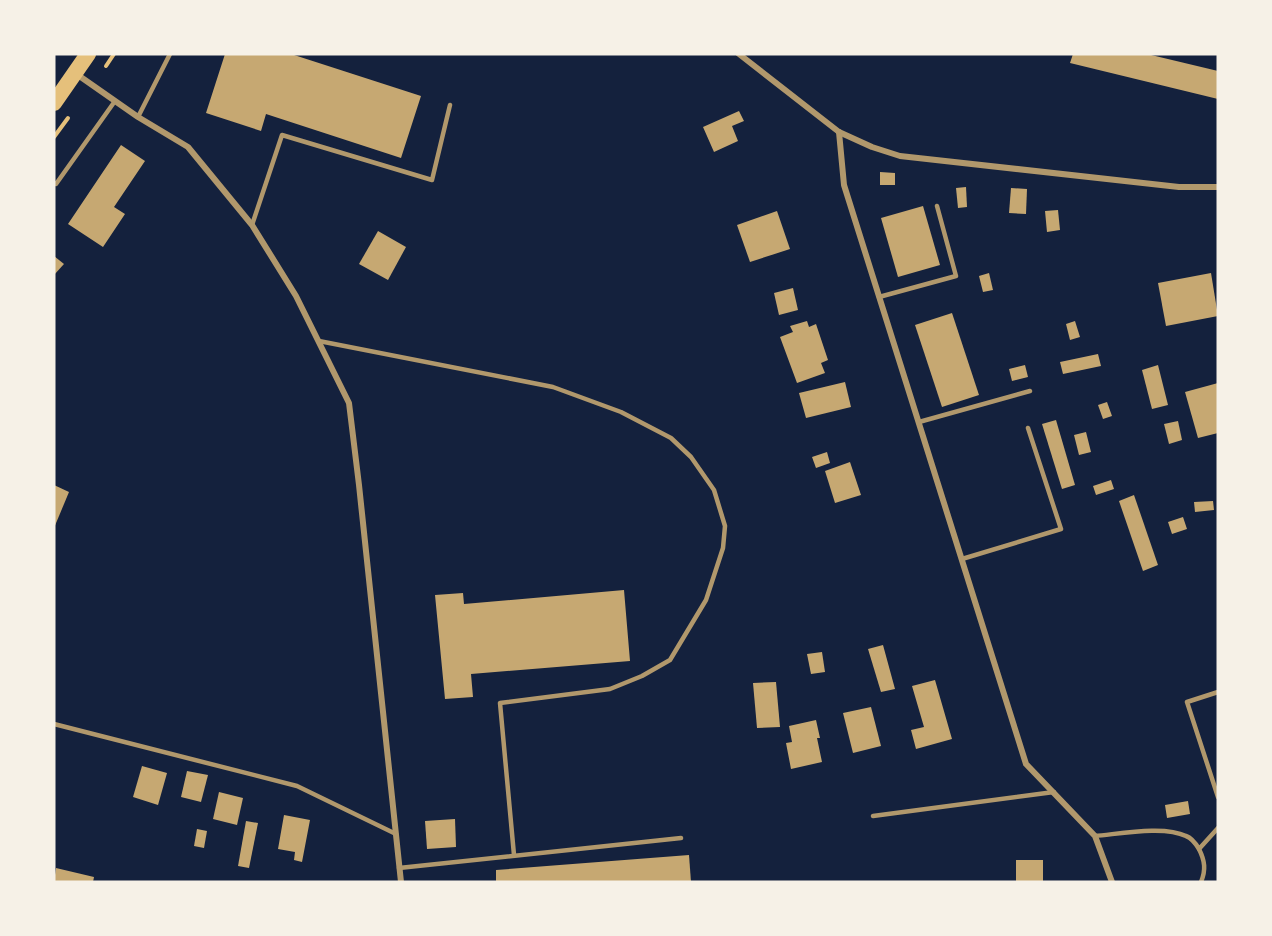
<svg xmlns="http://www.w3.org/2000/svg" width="1272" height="936" font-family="'Exo 2',sans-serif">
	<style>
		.building { fill: #c6a872 }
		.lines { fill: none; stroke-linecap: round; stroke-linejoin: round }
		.path { stroke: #e5c07b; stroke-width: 4 }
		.service { stroke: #b1986c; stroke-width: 4.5 }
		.minor { stroke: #b1986c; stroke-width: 6 }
		.trunk { stroke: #e5c07b; stroke-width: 16 }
	</style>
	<rect width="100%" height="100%" fill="#14213d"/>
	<g class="building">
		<path d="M225,54H291L421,96L401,158L266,114L261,131L206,113Z"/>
		<path d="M1073,54H1147L1218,71V99L1070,63Z"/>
		<path d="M739,111L744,121L732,126L738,141L714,152L703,127Z"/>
		<path d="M121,145L145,161L114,207L125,214L103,247L68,224Z"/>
		<path d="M880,172L895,173V185H880Z"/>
		<path d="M966,187L967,207L958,208L956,188Z"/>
		<path d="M1011,188L1027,189L1026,214L1009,213Z"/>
		<path d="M923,206L940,265L898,277L881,218Z"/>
		<path d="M1058,210L1060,230L1047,232L1045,211Z"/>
		<path d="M777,211L790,249L750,262L737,225Z"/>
		<path d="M378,231L406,247L388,280L359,264Z"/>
		<path d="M54,256L64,264L54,275Z"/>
		<path d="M989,273L993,290L983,292L979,276Z"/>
		<path d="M1211,273L1218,316L1166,326L1158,283Z"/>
		<path d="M793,288L798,310L779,315L774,293Z"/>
		<path d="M952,313L979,395L942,407L915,325Z"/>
		<path d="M807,321L809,327L816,324L828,360L821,363L825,373L797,383L780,337L793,332L790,326Z"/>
		<path d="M1075,321L1080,337L1070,340L1066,324Z"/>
		<path d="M1098,354L1101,366L1063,374L1060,362Z"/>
		<path d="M1025,365L1028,377L1012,381L1009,369Z"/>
		<path d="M1158,365L1168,405L1152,409L1142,370Z"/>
		<path d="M845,382L851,407L806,418L799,393Z"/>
		<path d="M1218,383V433L1198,438L1185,392Z"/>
		<path d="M1107,402L1112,416L1103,419L1098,405Z"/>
		<path d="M1056,420L1075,485L1062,489L1042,424Z"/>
		<path d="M1178,421L1182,440L1169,444L1164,424Z"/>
		<path d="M1086,432L1091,452L1079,455L1074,435Z"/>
		<path d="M827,452L830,463L816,468L812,457Z"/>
		<path d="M850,462L861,495L835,503L825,471Z"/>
		<path d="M1111,480L1114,489L1096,495L1093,486Z"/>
		<path d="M54,485L69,492L54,528Z"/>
		<path d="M1134,495L1158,565L1143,571L1119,501Z"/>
		<path d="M1213,501L1214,510L1195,512L1194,502Z"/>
		<path d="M1183,517L1187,529L1172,534L1168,522Z"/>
		<path d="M624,590L630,661L471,674L473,697L445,699L435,595L463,593L464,604Z"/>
		<path d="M883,645L895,689L881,692L868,649Z"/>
		<path d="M822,652L825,672L811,674L807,654Z"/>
		<path d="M935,680L952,739L916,749L911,730L924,727L912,686Z"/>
		<path d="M776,682L780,727L757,728L753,683Z"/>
		<path d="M871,707L881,746L853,753L843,713Z"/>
		<path d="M816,720L820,738H817L822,762L791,769L786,743L792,742L789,726Z"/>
		<path d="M142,766L167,773L158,805L133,797Z"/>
		<path d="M187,771L208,775L201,802L181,797Z"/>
		<path d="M219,792L243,798L237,825L213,819Z"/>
		<path d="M1188,801L1190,814L1167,818L1165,805Z"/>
		<path d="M284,815L310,820L302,862L294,860L295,852L278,849Z"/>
		<path d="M455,819L456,847L427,849L425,821Z"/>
		<path d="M246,821L258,823L249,868L238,866Z"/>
		<path d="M197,829L207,831L204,848L194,846Z"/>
		<path d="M689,855L691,882H496V870Z"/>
		<rect x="1016" y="860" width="27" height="22"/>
		<path d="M56,868L94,877L93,882H54Z"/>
	</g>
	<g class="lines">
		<g class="path">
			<path d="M106,66L114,54"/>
			<path d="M54,137L68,118"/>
		</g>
		<g class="service">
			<path d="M138,117L170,54"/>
			<path d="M54,183L56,184L115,101"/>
			<path d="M252,225L282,135L432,180L450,105"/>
			<path d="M879,297L956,276L937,206"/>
			<path d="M319,341L553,387L621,412L671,438L691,457L714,490L725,526L723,548L706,600L670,660L642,676L610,689L500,703L514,855"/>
			<path d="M919,422L1030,391"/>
			<path d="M962,559L1061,529L1028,428"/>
			<path d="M1218,692L1187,702L1218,797"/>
			<path d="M54,724L297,786L396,834"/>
			<path d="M873,816L1054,792"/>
			<path d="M1095,836C1119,834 1164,825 1186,836C1192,838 1196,844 1199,849L1218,828"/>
			<path d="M1199,849C1205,861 1206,870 1201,882"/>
			<path d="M399,868L681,838"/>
		</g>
		<g class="minor">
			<path d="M739,54L839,132L872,147L900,156L1179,187H1218"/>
			<path d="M75,73L138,117L188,147L252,225L296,296L349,403L359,485L401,882"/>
			<path d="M839,132L844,185L1026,764L1095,836L1112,882"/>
		</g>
		<path class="trunk" d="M54,103L88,54"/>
	</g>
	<rect width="1272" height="936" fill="none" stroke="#f6f1e7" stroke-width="111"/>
</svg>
